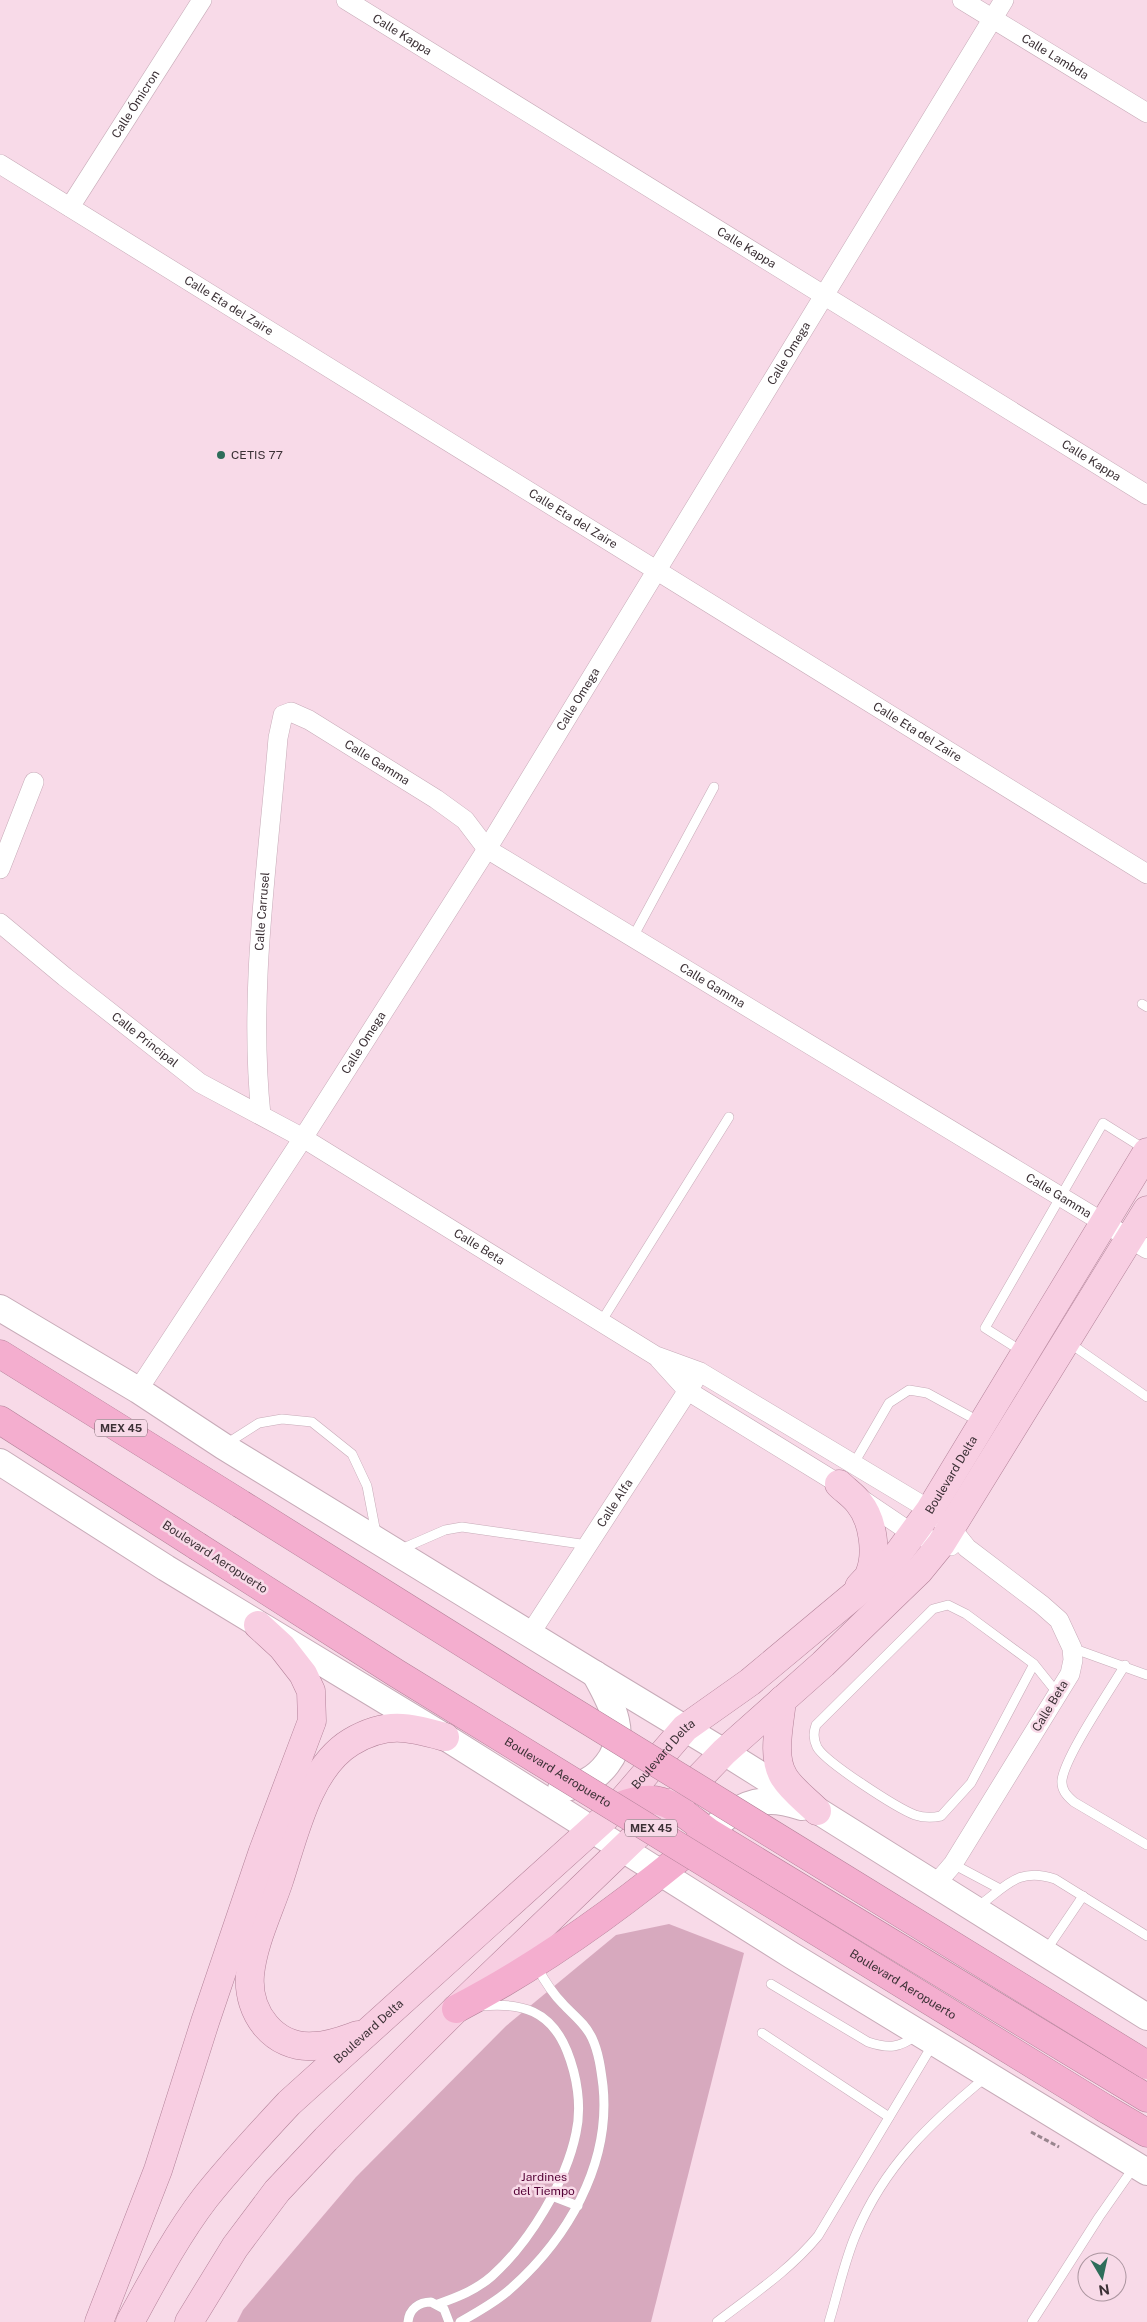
<svg xmlns="http://www.w3.org/2000/svg" width="1147" height="2322" font-family="'Public Sans',sans-serif">
	<style>
		.green { fill: #d7a9be }
		.lines { fill: none; stroke-linecap: round; stroke-linejoin: round }
		.lane-casing { stroke: #c7abb8; stroke-width: 10 }
		.street-casing { stroke: #c7abb8; stroke-width: 20 }
		.secondary-casing { stroke: #c7abb8; stroke-width: 28 }
		.primary-casing { stroke: #b38299; stroke-width: 29 }
		.highway-casing { stroke: #b38299; stroke-width: 29 }
		.path { stroke: #99858e; stroke-width: 3; stroke-dasharray: 5 2.5; stroke-linecap: butt }
		.lane { stroke: #fff; stroke-width: 9 }
		.street { stroke: #fff; stroke-width: 19 }
		.secondary { stroke: #fff; stroke-width: 26 }
		.primary { stroke: #f8cee2; stroke-width: 28 }
		.highway { stroke: #f4aecf; stroke-width: 28 }
		.highway-bridge-casing { stroke: #b38299; stroke-width: 29; stroke-linecap: butt }
		.highway-bridge { stroke: #f4aecf; stroke-width: 28 }
		.poi-dot { fill: #2e6d5a; stroke: #f8dae8; stroke-width: 2 }
		.labels { text-anchor: middle; stroke-width: 5; stroke-linejoin: round; paint-order: stroke }
		.shield { fill: #f8dae8; stroke: #74636b; stroke-width: 1 }
		.shield-label { font-size: 11px; font-weight: bold; fill: #3b3035 }
		.street-label { font-size: 12px; fill: #3b3035; stroke: #f8dae8 }
		.poi-label { font-size: 12px; fill: #3b3035; stroke: #f8dae8; text-anchor: start }
		.park-label { font-size: 12px; fill: #530035; stroke: #f8dae8 }
	</style>
	<rect width="100%" height="100%" fill="#f8dae8"/>
	<path class="green" d="M669,1924L744,1953L651,2322H237L243,2310L356,2177L506,2026L616,1935Z"/>
	<g class="lines">
		<defs>
			<g id="lane">
				<path d="M633,937L714,787"/>
				<path d="M1142,1004L1147,1007"/>
				<path d="M601,1322L729,1117"/>
				<path d="M1068,1342L1147,1397"/>
				<path d="M1023,1352L985,1328L1103,1123L1146,1150"/>
				<path d="M226,1444L259,1423L282,1419L312,1422L352,1454L367,1486L376,1533"/>
				<path d="M853,1465L889,1403L909,1390L927,1393L980,1422"/>
				<path d="M399,1550L445,1530L462,1527L588,1545"/>
				<path d="M1072,1648L1147,1675"/>
				<path d="M1034,1664L971,1783L941,1816C932,1818 924,1818 915,1815C897,1808 825,1762 817,1747C813,1739 813,1733 816,1725L933,1609L948,1605L966,1614L1034,1664L1058,1694"/>
				<path d="M1125,1665C1111,1689 1065,1756 1062,1780C1061,1790 1067,1796 1074,1802L1147,1845"/>
				<path d="M953,1864L1000,1889"/>
				<path d="M977,1907C1005,1888 1017,1866 1055,1879L1147,1936"/>
				<path d="M1045,1952L1083,1896"/>
				<path d="M771,1984L868,2042C889,2049 899,2048 917,2035"/>
				<path d="M762,2033L889,2117"/>
				<path d="M552,2196L578,2206"/>
				<path d="M438,2304C458,2297 476,2290 492,2276C529,2243 566,2182 576,2133C582,2106 577,2076 567,2051C551,2011 522,2002 481,2006"/>
				<path d="M408,2322C409,2309 419,2302 431,2302L444,2309L449,2322"/>
				<path d="M460,2322C476,2313 494,2303 508,2291C567,2240 611,2165 603,2086C601,2070 599,2053 592,2038C585,2023 573,2015 563,2004C552,1993 544,1980 537,1967"/>
				<path d="M717,2322C752,2295 789,2271 818,2236L933,2044"/>
				<path d="M829,2322C838,2293 844,2262 856,2234C884,2166 931,2122 986,2077"/>
				<path d="M1032,2322L1099,2217L1134,2167"/>
			</g>
			<g id="street">
				<path id="s1" d="M346,0L1147,495"/>
				<path id="s2" d="M962,0L1147,113"/>
				<path id="s3" d="M0,164L1147,874"/>
				<path id="s4" d="M70,207L202,0"/>
				<path d="M0,869L34,782"/>
				<path id="s5" d="M0,923L65,977L200,1083L303,1138L656,1356L700,1372L930,1510L951,1528L967,1548L1042,1605L1059,1620L1072,1648L1073,1660L1070,1674L953,1864L935,1885"/>
				<path id="s6" d="M261,1115C248,990 268,863 278,738L283,715L291,712L309,720L436,799L465,820L487,849L1147,1249"/>
				<path d="M659,1359L688,1391L839,1484L913,1534L951,1546"/>
				<path id="s7" d="M138,1390L303,1138L487,849L1004,0"/>
				<path id="s8" d="M530,1634L694,1381"/>
			</g>
			<g id="secondary">
				<path d="M0,1308L138,1390L223,1446L595,1674L724,1752L1147,2017"/>
				<path d="M0,1462L166,1568L445,1737L791,1955L1147,2172"/>
				<path d="M561,1789C581,1785 594,1781 607,1764C630,1735 611,1703 595,1674"/>
				<path d="M701,1852C711,1823 740,1801 771,1801C781,1801 792,1804 802,1807"/>
			</g>
			<g id="primary">
				<path d="M839,1484C845,1490 854,1496 859,1503C873,1520 878,1554 869,1575C867,1579 862,1583 859,1587"/>
				<path d="M782,1700C780,1723 771,1757 784,1777C792,1790 806,1800 817,1811"/>
				<path d="M358,2035C344,2040 330,2046 314,2046C274,2049 247,2013 250,1975C253,1943 269,1911 279,1881C294,1836 308,1768 351,1742C387,1721 408,1727 445,1737"/>
				<path d="M99,2322L158,2170L205,2022L263,1851L312,1721L311,1691L303,1674L282,1647L258,1625"/>
				<path id="s9" d="M130,2322C153,2280 176,2236 205,2198C231,2165 260,2134 289,2103L617,1807L685,1728L750,1682L889,1566L930,1510L1147,1152"/>
				<path d="M189,2322L235,2247L277,2191L326,2139L456,2009L634,1838L672,1806L724,1752L823,1664L891,1598L919,1571L941,1544L1147,1210"/>
			</g>
			<g id="highway">
				<path d="M0,1354L241,1504"/>
				<path d="M0,1420L197,1546"/>
				<path d="M617,1807C662,1789 674,1807 710,1833L1147,2098"/>
				<path d="M456,2009C545,1963 628,1902 705,1837"/>
				<path d="M1106,2109L1147,2133"/>
			</g>
		</defs>
		<use href="#lane" class="lane-casing"/>
		<use href="#street" class="street-casing"/>
		<use href="#secondary" class="secondary-casing"/>
		<use href="#primary" class="primary-casing"/>
		<use href="#highway" class="highway-casing"/>
		<path class="path" d="M1031,2132L1059,2147"/>
		<use href="#lane" class="lane"/>
		<use href="#street" class="street"/>
		<use href="#secondary" class="secondary"/>
		<use href="#primary" class="primary"/>
		<use href="#highway" class="highway"/>
		<defs>
			<g id="highway-bridge">
				<path d="M241,1504L522,1680L1147,2065"/>
				<path id="s10" d="M197,1546L396,1673L1106,2109"/>
			</g>
		</defs>
		<use href="#highway-bridge" class="highway-bridge-casing"/>
		<use href="#highway-bridge" class="highway-bridge"/>
	</g>
	<circle class="poi-dot" cx="221" cy="455" r="5"/>
	<g class="labels">
		<g class="shield">
			<rect x="95" y="1419.5" width="52" height="17" rx="4"/>
			<rect x="625" y="1819.5" width="52" height="17" rx="4"/>
		</g>
		<g class="shield-label">
			<text x="121" y="1432">MEX 45</text>
			<text x="651" y="1832">MEX 45</text>
		</g>
		<g class="street-label">
			<text dy="4" stroke="none"><textPath href="#s1" startOffset="66">Calle Kappa</textPath></text>
			<text dy="4" stroke="none"><textPath href="#s2" startOffset="109">Calle Lambda</textPath></text>
			<text dy="4" stroke="none"><textPath href="#s4" startOffset="122">Calle Ómicron</textPath></text>
			<text dy="4" stroke="none"><textPath href="#s1" startOffset="471">Calle Kappa</textPath></text>
			<text dy="4" stroke="none"><textPath href="#s3" startOffset="269">Calle Eta del Zaire</textPath></text>
			<text dy="4" stroke="none"><textPath href="#s7" startOffset="1224">Calle Omega</textPath></text>
			<text dy="4" stroke="none"><textPath href="#s1" startOffset="876">Calle Kappa</textPath></text>
			<text dy="4" stroke="none"><textPath href="#s3" startOffset="674">Calle Eta del Zaire</textPath></text>
			<text dy="4" stroke="none"><textPath href="#s7" startOffset="819">Calle Omega</textPath></text>
			<text dy="4" stroke="none"><textPath href="#s3" startOffset="1079">Calle Eta del Zaire</textPath></text>
			<text dy="4" stroke="none"><textPath href="#s6" startOffset="510">Calle Gamma</textPath></text>
			<text dy="4" stroke="none"><textPath href="#s6" startOffset="204">Calle Carrusel</textPath></text>
			<text dy="4" stroke="none"><textPath href="#s6" startOffset="915">Calle Gamma</textPath></text>
			<text dy="4" stroke="none"><textPath href="#s5" startOffset="186">Calle Principal</textPath></text>
			<text dy="4" stroke="none"><textPath href="#s7" startOffset="414">Calle Omega</textPath></text>
			<text dy="4" stroke="none"><textPath href="#s6" startOffset="1320">Calle Gamma</textPath></text>
			<text dy="4" stroke="none"><textPath href="#s5" startOffset="580">Calle Beta</textPath></text>
			<text dy="4" stroke="none"><textPath href="#s9" startOffset="1189">Boulevard Delta</textPath></text>
			<text dy="4" stroke="none"><textPath href="#s8" startOffset="156">Calle Alfa</textPath></text>
			<text transform="translate(215 1557) rotate(33)" y="4">Boulevard Aeropuerto</text>
			<text transform="translate(1050 1706) rotate(-59)" y="4">Calle Beta</text>
			<text dy="4" stroke="none"><textPath href="#s9" startOffset="784">Boulevard Delta</textPath></text>
			<text dy="4" stroke="none"><textPath href="#s10" startOffset="426">Boulevard Aeropuerto</textPath></text>
			<text dy="4" stroke="none"><textPath href="#s10" startOffset="831">Boulevard Aeropuerto</textPath></text>
			<text dy="4" stroke="none"><textPath href="#s9" startOffset="379">Boulevard Delta</textPath></text>
		</g>
		<g class="poi-label">
			<text x="231" y="459">CETIS 77</text>
		</g>
		<g class="park-label">
			<text x="544" y="2181">Jardines<tspan x="544" dy="14">del Tiempo</tspan></text>
		</g>
	</g>
	<g transform="translate(1102 2277) rotate(171)"><circle r="24" fill="#f8dae8" stroke="#ac96a0"/>
	<path d="M0-4L9 19L0 12L-9 19Z" fill="#2e6d5a"/>
	<text y="-8" font-size="14" font-weight="bold" text-anchor="middle" fill="#3b3035">N</text>
	</g>
</svg>
